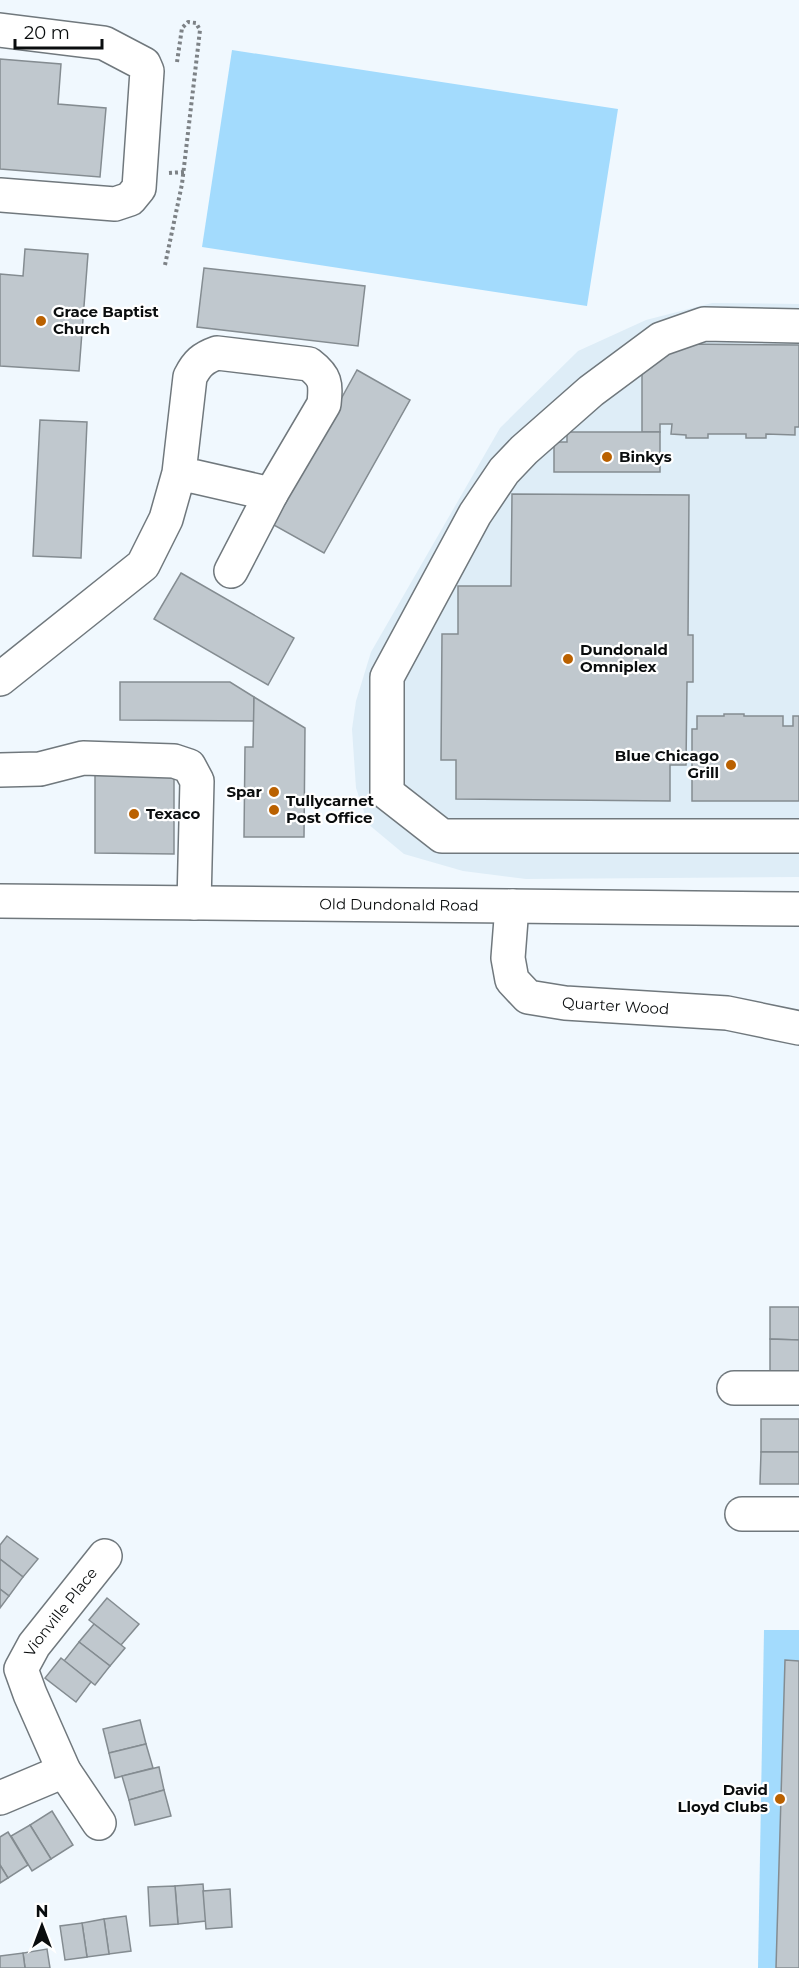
<svg xmlns="http://www.w3.org/2000/svg" width="799" height="1968" font-family="Montserrat,sans-serif">
	<style>
		.built { fill: #deedf7 }
		.green { fill: #a3dbfd }
		.building { fill: #c0c8ce; stroke: #848c91; stroke-width: 1.5 }
		.lines { fill: none; stroke-linecap: round; stroke-linejoin: round }
		.minor-casing { stroke: #70787d; stroke-width: 36 }
		.path { stroke: #7d8286; stroke-width: 4; stroke-dasharray: 3 3; stroke-linecap: butt }
		.minor { stroke: #fff; stroke-width: 33 }
		.poi-dot { fill: #ba6100; stroke: #fff; stroke-width: 2 }
		.labels { text-anchor: middle; stroke-width: 4.5; stroke-linejoin: round; paint-order: stroke }
		.poi-label { font-size: 15px; font-weight: bold; fill: #0a0d0e; stroke: #fff; text-anchor: start }
		.street-label { font-size: 15px; fill: #0a0d0e; stroke: #fff }
	</style>
	<rect width="100%" height="100%" fill="#f0f8fe"/>
	<path class="built" d="M712,303L799,304V877L526,879L463,871L404,854L368,824L356,788L352,729L356,701L371,652L500,428L578,351L646,320Z"/>
	<g class="green">
		<path d="M232,50L618,109L587,306L202,247Z"/>
		<path d="M764,1630H799V1968H758Z"/>
	</g>
	<g class="building">
		<path d="M0,59L61,64L58,104L106,108L100,177L0,169Z"/>
		<path d="M25,249L88,254L79,371L0,366V274L23,276Z"/>
		<path d="M204,268L365,286L358,346L197,327Z"/>
		<path d="M679,344L799,345V427H795V435L766,434V438H746V434H708V438H686V435L671,434L672,424H660V432H642V369Z"/>
		<path d="M357,370L410,400L324,553L272,524Z"/>
		<path d="M40,420L87,422L81,558L33,556Z"/>
		<path d="M567,432H660V472H554V442H567Z"/>
		<path d="M512,494L689,495L688,635H693V682H687L686,765H670V801L456,799V760H441L442,634H458V586H511Z"/>
		<path d="M181,573L294,638L268,685L154,619Z"/>
		<path d="M120,682H230L254,697V721L120,720Z"/>
		<path d="M254,697L305,728L304,837H244L245,747H253Z"/>
		<path d="M724,714H744V716H783V726H793V716H799V801H692V729H697V716H724Z"/>
		<path d="M95,774H174V854L95,853Z"/>
		<path d="M770,1307H799V1340L770,1339Z"/>
		<path d="M770,1339L799,1340V1372H770Z"/>
		<rect x="761" y="1419" width="38" height="33"/>
		<path d="M761,1452H799V1484H760Z"/>
		<path d="M7,1536L38,1559L23,1577L0,1559V1545Z"/>
		<path d="M0,1559L23,1577L9,1596L0,1589Z"/>
		<path d="M0,1589L9,1596L0,1608Z"/>
		<path d="M107,1598L139,1624L121,1645L89,1620Z"/>
		<path d="M94,1624L125,1648L110,1666L79,1642Z"/>
		<path d="M79,1642L110,1666L95,1685L64,1661Z"/>
		<path d="M61,1658L91,1682L76,1702L45,1678Z"/>
		<path d="M785,1660L799,1661V1968H776Z"/>
		<path d="M140,1720L146,1744L109,1753L103,1729Z"/>
		<path d="M146,1744L153,1768L115,1778L109,1753Z"/>
		<path d="M159,1767L164,1790L129,1800L122,1776Z"/>
		<path d="M164,1790L171,1816L135,1825L129,1800Z"/>
		<path d="M52,1811L73,1845L51,1859L30,1825Z"/>
		<path d="M30,1825L51,1859L32,1871L11,1836Z"/>
		<path d="M8,1832L28,1865L8,1878L0,1865V1837Z"/>
		<path d="M0,1865L8,1878L0,1883Z"/>
		<path d="M203,1884L206,1921L178,1924L175,1886Z"/>
		<path d="M175,1886L178,1924L150,1926L148,1887Z"/>
		<path d="M230,1889L232,1927L206,1929L203,1891Z"/>
		<path d="M126,1916L131,1951L109,1954L104,1919Z"/>
		<path d="M104,1919L109,1954L87,1957L82,1923Z"/>
		<path d="M82,1923L87,1957L65,1960L60,1926Z"/>
		<path d="M47,1949L50,1968H25L23,1953Z"/>
		<path d="M23,1953L25,1968H0V1956Z"/>
	</g>
	<g class="lines">
		<defs>
			<g id="minor">
				<path d="M0,30L104,43L144,64L147,71L139,188L130,199L115,204L0,195"/>
				<path d="M799,326L704,324L661,339L591,391L524,450L504,471L475,514L387,677V793L442,836H799"/>
				<path d="M231,571L271,494"/>
				<path d="M0,679L143,565L166,519L179,473L190,377C197,363 203,358 217,353L309,364C326,377 326,383 324,404L271,494L179,473"/>
				<path d="M0,770L40,769L83,758L174,761L189,766L197,781L194,903"/>
				<path id="s1" d="M0,901L799,909"/>
				<path id="s2" d="M512,906L508,958L512,980L528,997L565,1003L727,1013L799,1028"/>
				<path d="M734,1388H799"/>
				<path d="M742,1514H799"/>
				<path d="M0,1798L64,1771"/>
				<path id="s3" d="M99,1823L64,1771L30,1694L21,1669L34,1645L105,1556"/>
			</g>
		</defs>
		<use href="#minor" class="minor-casing"/>
		<g class="path">
			<path d="M169,173L184,172"/>
			<path d="M165,265L182,184L200,30L196,23L188,22L182,28L177,62"/>
		</g>
		<use href="#minor" class="minor"/>
	</g>
	<g class="poi-dot">
		<circle cx="41" cy="321" r="6"/>
		<circle cx="607" cy="457" r="6"/>
		<circle cx="568" cy="659" r="6"/>
		<circle cx="731" cy="765" r="6"/>
		<circle cx="274" cy="792" r="6"/>
		<circle cx="274" cy="810" r="6"/>
		<circle cx="134" cy="814" r="6"/>
		<circle cx="780" cy="1799" r="6"/>
	</g>
	<g class="labels">
		<g class="poi-label">
			<text x="53" y="317">Grace Baptist<tspan x="53" dy="17">Church</tspan></text>
			<text x="619" y="462">Binkys</text>
			<text x="580" y="655">Dundonald<tspan x="580" dy="17">Omniplex</tspan></text>
			<text x="719" y="761" text-anchor="end">Blue Chicago<tspan x="719" dy="17">Grill</tspan></text>
			<text x="262" y="797" text-anchor="end">Spar</text>
			<text x="286" y="806">Tullycarnet<tspan x="286" dy="17">Post Office</tspan></text>
			<text x="146" y="819">Texaco</text>
			<text x="768" y="1795" text-anchor="end">David<tspan x="768" dy="17">Lloyd Clubs</tspan></text>
		</g>
		<g class="street-label">
			<text dy="5" stroke="none"><textPath href="#s1" startOffset="399">Old Dundonald Road</textPath></text>
			<text dy="5" stroke="none"><textPath href="#s2" startOffset="186">Quarter Wood</textPath></text>
			<text dy="5" stroke="none"><textPath href="#s3" startOffset="243">Vionville Place</textPath></text>
		</g>
	</g>
	<g transform="translate(42 1926)" stroke="#ffffff" stroke-width="4.5" paint-order="stroke">
	<path d="M0-4.5L10 22L0 15L-10 22Z" fill="#0a0d0e"/>
	<text y="-9" font-size="16" font-weight="bold" text-anchor="middle" fill="#0a0d0e">N</text>
	</g>
	<path d="M15 39v9h87v-9" fill="none" stroke="#0a0d0e" stroke-width="3"/>
	<text x="24" y="39" font-size="18" fill="#0a0d0e" stroke="#ffffff" stroke-width="4.5" paint-order="stroke">20 m</text>
</svg>
